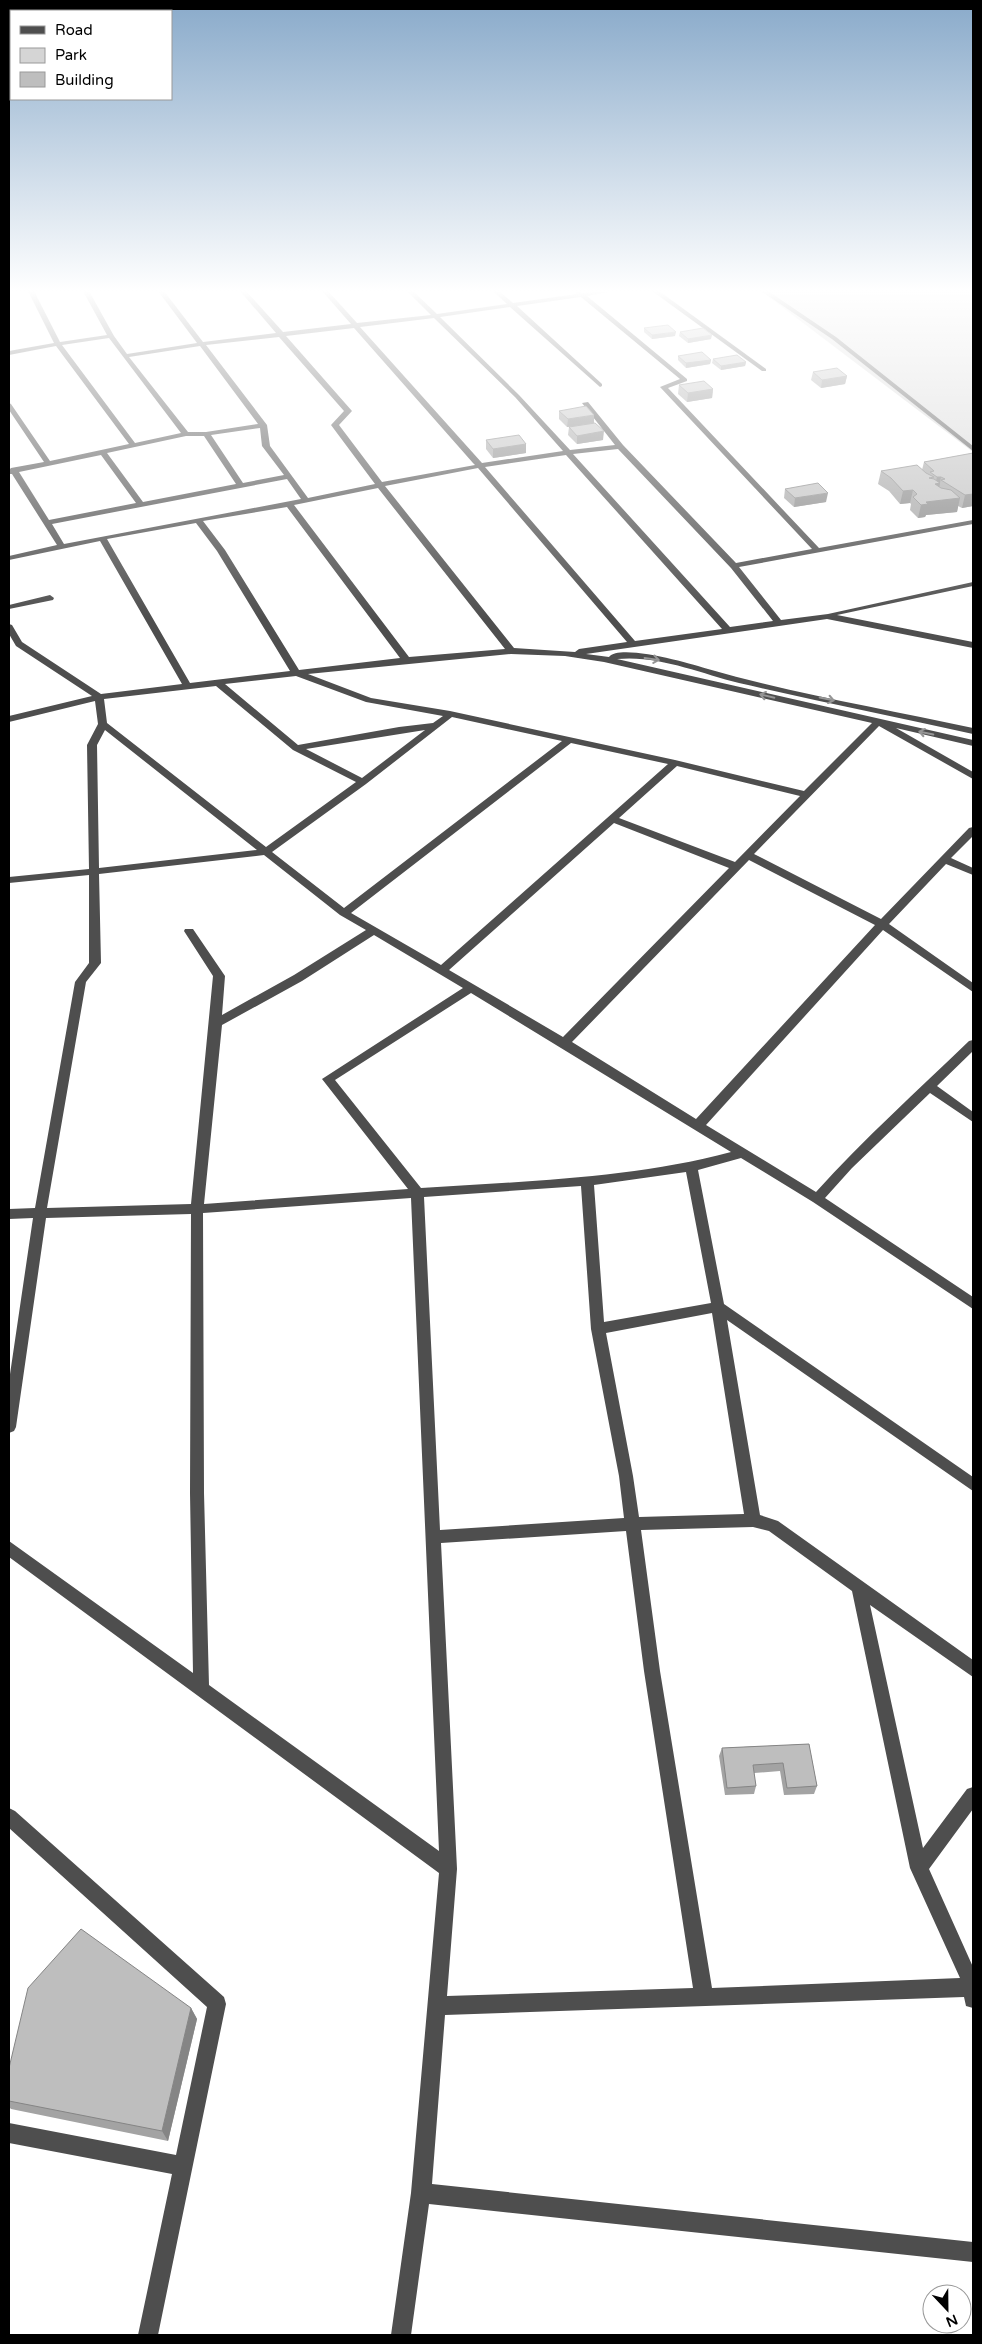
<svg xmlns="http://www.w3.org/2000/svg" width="982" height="2344" font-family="'Varela Round',sans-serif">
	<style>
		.green { fill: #d5d5d5 }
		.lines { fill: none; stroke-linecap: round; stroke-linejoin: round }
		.minor { fill: #4e4e4e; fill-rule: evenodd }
		.wall { fill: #a3a3a3 }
		.shaded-wall { fill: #858585 }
		.building { fill: #bebebe; stroke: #858585 }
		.oneway { stroke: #959595 }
	</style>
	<rect width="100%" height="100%" fill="#fff"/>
	<path class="green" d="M761,291H973V452Z"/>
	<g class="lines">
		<g class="minor">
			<path d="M28,291H34L60,342L107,335L83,291H89L114,336L127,354L197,343L158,291H164L203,342L276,333L240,291H246L283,332L351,324L322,291H328L357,323L431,315L407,291H413L437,314L507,304L493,291H499L513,303L577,294L574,291L583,293L613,291L587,296L687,379V381L668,388L819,548L973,520V524L739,567L781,620L828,614L973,582V586L837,615L973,642V648L827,619L586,654L609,657C620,643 692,664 708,669C795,694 885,709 973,728V734C895,717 817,701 739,683C699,673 659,655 617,659L973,740V746L896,728L973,772V779L879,726L754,854L881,919L969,828L973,827V836L951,858L973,868V875L946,864L889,924L973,983V992L883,930L706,1125L816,1192C864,1139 917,1091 969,1041L973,1040V1051L937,1086L973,1112V1122L930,1093L852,1168L825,1198L973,1297V1309L813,1202L741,1158L698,1170L724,1304L973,1477V1491L727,1320L760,1515L778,1521L973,1660V1677L870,1605L923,1848L967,1789L973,1787V1809L929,1869L973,1967V2008L966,2006L964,1997L445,2015L432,2184L973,2242V2262L429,2204L411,2335H391L411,2193L439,1873L9,1557V1541L193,1673L190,1493L191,1214L46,1218L16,1427L14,1431L9,1433V1381L33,1218L9,1219V1209L35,1208L75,982L89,963V875L9,883V877L89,869L87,745L98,724L95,701L9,722V716L92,696L16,646L9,634V624L12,625L22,642L101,694L182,684L100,541L9,560V556L57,545L12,474H9V470L11,468L44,462L9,410V403L11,404L50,461L129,444L56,346L9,355V351L54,343ZM581,297L680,379L660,387L812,549L736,563L623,445L588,402L582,403L615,445L570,450L519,395L440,317L510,307L600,387L602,386V384L517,306ZM434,318L515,397L563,451L482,463L360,327ZM354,328L473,463L475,465L382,482L339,425L352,411L286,336ZM279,337L344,411L331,425L375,484L308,498L270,446L267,425L206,345ZM109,338L181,433L135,443L62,345ZM200,346L258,424L206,432H188L129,357ZM260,428L262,446L284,475L243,483L211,435ZM186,436H204L236,484L143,502L107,453ZM618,449L731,568L773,621L730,627L573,454ZM101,455L136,503L49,520L19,472ZM566,455L722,629L635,641L485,467ZM478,468L627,642L579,649L575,652L514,648L385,486ZM287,479L301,499L64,544L52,524ZM378,488L505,649L409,657L294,505ZM287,507L400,658L299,670L225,550L203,521ZM196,523L217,551L290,671L190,683L107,539ZM511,654L565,656L604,662L872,723L804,791L675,760L450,711L371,698L308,674ZM296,676L366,702L443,716L433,723L399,727L298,745L225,684ZM216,686L293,750L356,782L266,847L107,723L104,699ZM452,717L562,741L344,908L272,852L366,784ZM105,730L257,850L99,868L97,745ZM425,730L362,778L306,749ZM571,743L668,764L441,965L351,913ZM677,766L800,796L735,862L619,818ZM614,823L729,868L563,1037L449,970ZM264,855L340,915L366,930L294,975L222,1015L225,976L193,929H185L184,931L213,976L191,1204L47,1208L86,982L101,963L99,874ZM749,860L875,925L696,1119L572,1042ZM374,935L463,988L322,1079L408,1189L204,1204L222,1025L302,981ZM471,993L731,1152C630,1179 524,1181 421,1188L335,1080ZM686,1172L711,1303L604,1322L594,1185ZM581,1186L591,1329L619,1476L624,1518L440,1530L424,1197ZM411,1198L439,1851L209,1685L204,1493L203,1213ZM712,1313L744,1514L639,1517L633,1476L606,1333ZM753,1527L769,1531L852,1591L910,1868L960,1978L712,1988L660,1671L641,1530ZM626,1531L644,1671L693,1988L447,1996L457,1869L441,1543Z"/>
			<path d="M652,291H659L766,369V371H762Z"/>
			<path d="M761,291H768L836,337L973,446V451L832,339Z"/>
			<path d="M50,595L54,598L53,600L9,609V605Z"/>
			<path d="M9,1808L15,1811L224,1997L226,2004L158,2335H138L172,2174L9,2143V2123L176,2155L207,2007L9,1828Z"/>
		</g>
	</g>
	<g class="wall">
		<path d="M644,328L675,336L652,339L644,332Z"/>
		<path d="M680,332L711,339L688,343L679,336Z"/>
		<path d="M678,356L711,360L710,364L686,368L678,360Z"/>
		<path d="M713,359L746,362L745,366L721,370L712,363Z"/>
		<path d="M813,372L847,376L845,384L821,388L811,380Z"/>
		<path d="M679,385L713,389L712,398L687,402L678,394Z"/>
		<path d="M559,411L594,423L603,440L577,444L568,435L569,427H567L559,419Z"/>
		<path d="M486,440L526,444V453L493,458L486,449Z"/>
		<path d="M973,453V506L962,508L958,506L957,512L926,515L925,517L918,518L910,510L911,504L910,503L900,504L889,491L878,484L881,471L922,470L924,462Z"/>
		<path d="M785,489L826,502L794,507L784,498Z"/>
		<path d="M809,1744L817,1786L814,1794L784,1795L780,1771L754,1773L756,1786L754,1794L725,1795L719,1756L722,1748Z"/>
		<path d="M191,2008L197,2019L168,2141L11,2109L9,2107V2068Z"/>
	</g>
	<g class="shaded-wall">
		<path d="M676,332L675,336L652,339V335Z"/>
		<path d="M712,335L711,339L688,343V339Z"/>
		<path d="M711,360L710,364L686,368V363Z"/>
		<path d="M746,362L745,366L721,370V366Z"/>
		<path d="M847,376L845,384L821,388L822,380Z"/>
		<path d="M713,389L712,398L687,402L688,393Z"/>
		<path d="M594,415V423L567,427L568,419Z"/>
		<path d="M604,431L603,440L577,444V436Z"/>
		<path d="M526,444V453L493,458V449Z"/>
		<path d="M937,477H941L938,496L932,497Z"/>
		<path d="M913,490L910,503L900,504L903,491Z"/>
		<path d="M828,493L826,502L794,507L795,498Z"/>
		<path d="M973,494V506L962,508L965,495Z"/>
		<path d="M960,498L957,512L926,515L925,517L918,518L921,505L926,502Z"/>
		<path d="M191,2008L197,2019L168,2141L162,2131Z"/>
	</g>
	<g class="building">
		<path d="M668,325L676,332L652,335L644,328Z"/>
		<path d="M703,328L712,335L688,339L680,332Z"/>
		<path d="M702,352L711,360L686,363L678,356Z"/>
		<path d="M737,355L746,362L721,366L713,359Z"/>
		<path d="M837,368L847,376L822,380L813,372Z"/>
		<path d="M704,381L713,389L688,393L679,385Z"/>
		<path d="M586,406L594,415L568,419L559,411Z"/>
		<path d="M595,423L604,431L577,436L569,427Z"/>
		<path d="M519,435L526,444L493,449L486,440Z"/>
		<path d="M973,453V494L965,495L941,480L945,479L941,477H937L930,472L934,471L924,462Z"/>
		<path d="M917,465L926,473L934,477L929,478L934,479L940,483L935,484L941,488L951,490L960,498L926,502L928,504L921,505L913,497L917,494L913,490L903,491L891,478L881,471Z"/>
		<path d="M818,483L828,493L795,498L785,489Z"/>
		<path d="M809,1744L817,1786L787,1788L783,1763L753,1765L756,1786L727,1788L722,1748Z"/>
		<path d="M81,1929L191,2008L162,2131L9,2101V2068L28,1988Z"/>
	</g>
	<defs><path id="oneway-shaft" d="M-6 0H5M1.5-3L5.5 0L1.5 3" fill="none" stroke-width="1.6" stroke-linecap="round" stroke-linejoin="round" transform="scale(1.25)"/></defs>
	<g class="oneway">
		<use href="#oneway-shaft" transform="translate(652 659) rotate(8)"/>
		<use href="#oneway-shaft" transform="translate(767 696) rotate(-167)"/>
		<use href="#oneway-shaft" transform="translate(827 699) rotate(12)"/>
		<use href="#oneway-shaft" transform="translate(926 733) rotate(-168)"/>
	</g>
	<linearGradient id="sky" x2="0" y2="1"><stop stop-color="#89aaca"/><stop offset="0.47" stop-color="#fff"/><stop offset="1" stop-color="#fff" stop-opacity="0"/></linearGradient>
	<rect width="982" height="619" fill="url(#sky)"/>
	<rect width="982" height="2344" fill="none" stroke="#000000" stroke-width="20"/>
	<rect x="10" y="10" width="162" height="90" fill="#ffffff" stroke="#999999"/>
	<rect x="20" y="26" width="25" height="8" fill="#4e4e4e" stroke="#999999"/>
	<text x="55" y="35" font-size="15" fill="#000000">Road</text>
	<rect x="20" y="48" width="25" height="15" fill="#d5d5d5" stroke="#999999"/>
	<text x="55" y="60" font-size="15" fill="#000000">Park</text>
	<rect x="20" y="72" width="25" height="15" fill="#bebebe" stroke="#999999"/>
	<text x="55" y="85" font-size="15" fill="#000000">Building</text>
	<g transform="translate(947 2309) rotate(158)"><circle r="24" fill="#ffffff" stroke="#999999"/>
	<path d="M0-4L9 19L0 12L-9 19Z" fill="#000000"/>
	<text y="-8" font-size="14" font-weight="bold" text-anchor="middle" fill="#000000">N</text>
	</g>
</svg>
